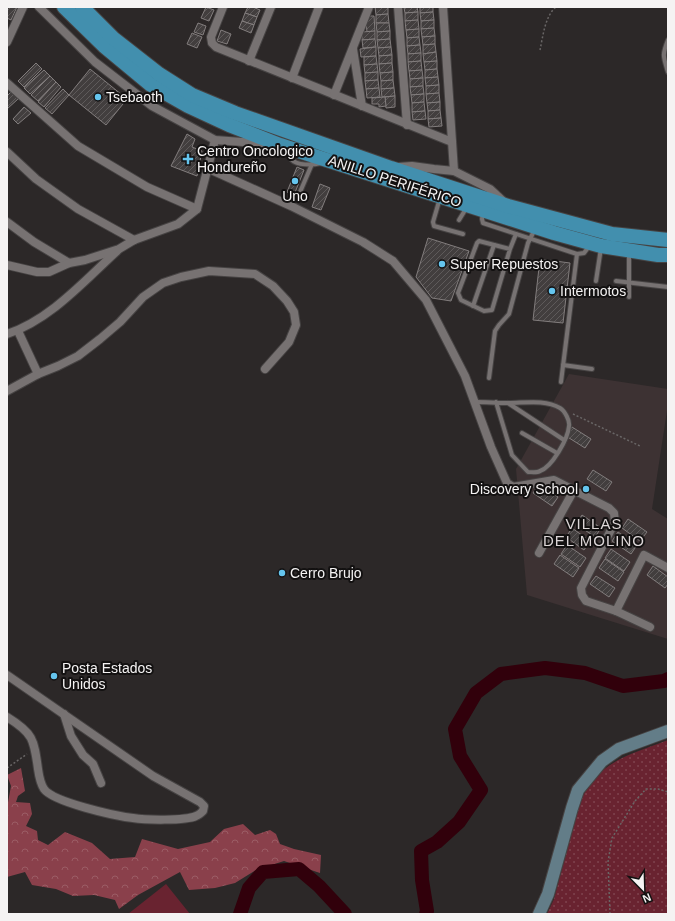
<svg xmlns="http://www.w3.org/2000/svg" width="675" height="921" font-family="Helvetica,sans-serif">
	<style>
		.built { fill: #3d3233 }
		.grass { fill: url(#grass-dots) }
		.forest { fill: url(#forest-crowns) }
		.pitch { fill: #692330 }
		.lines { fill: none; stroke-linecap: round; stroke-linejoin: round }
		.river { stroke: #31000b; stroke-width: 14 }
		.building { fill: url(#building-hatch); stroke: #827d7d }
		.service-casing { stroke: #464343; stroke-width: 6 }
		.minor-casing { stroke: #464343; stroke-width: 10 }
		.secondary-casing { stroke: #464343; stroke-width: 14 }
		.trunk-casing { stroke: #464343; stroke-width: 16 }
		.path { stroke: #696666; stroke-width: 1.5; stroke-dasharray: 2 2; stroke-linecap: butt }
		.service { stroke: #777272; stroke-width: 4 }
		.minor { stroke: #777272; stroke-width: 8 }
		.secondary { stroke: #637d88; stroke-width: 12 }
		.trunk { stroke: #428fae; stroke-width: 14 }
		.poi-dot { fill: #65c5ee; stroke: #131111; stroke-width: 1.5 }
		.labels { text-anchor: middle; stroke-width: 4; stroke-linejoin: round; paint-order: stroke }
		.poi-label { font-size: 14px; fill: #f5f3f3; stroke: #131111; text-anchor: start }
		.street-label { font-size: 14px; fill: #f5f3f3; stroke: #131111 }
		.neighbourhood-label { font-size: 15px; letter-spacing: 1px; fill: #dbd5d6; stroke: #131111 }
	</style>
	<defs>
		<pattern id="grass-dots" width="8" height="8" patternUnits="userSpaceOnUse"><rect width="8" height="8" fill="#692330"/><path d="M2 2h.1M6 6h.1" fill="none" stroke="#7f434e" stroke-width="1.8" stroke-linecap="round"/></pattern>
		<pattern id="forest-crowns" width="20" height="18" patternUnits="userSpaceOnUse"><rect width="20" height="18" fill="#8a404b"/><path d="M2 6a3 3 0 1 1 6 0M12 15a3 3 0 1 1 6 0" fill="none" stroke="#9b5c65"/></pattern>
		<pattern id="building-hatch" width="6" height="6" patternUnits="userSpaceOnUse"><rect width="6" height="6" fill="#423e3e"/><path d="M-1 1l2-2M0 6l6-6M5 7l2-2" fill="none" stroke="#5e5a5a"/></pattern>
	</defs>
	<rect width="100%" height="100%" fill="#2c2828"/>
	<path class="built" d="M569,374L668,389V404L652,509L668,519V639L527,595L516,469Z"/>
	<path class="grass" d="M668,740V914H547L554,899L579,805C595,762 629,755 668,740Z"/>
	<path class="forest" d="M21,768L25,791L18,796L16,802L30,803L32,814L26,826L37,831L38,840L48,845L65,832L92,843L110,859L135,857L142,839L178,849L210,842L224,829L243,824L255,835L270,830L276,834L280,844L294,849L321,855L320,873L284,861L256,870L235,883L215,888L189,890L180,872L138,895L119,909L115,900L94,895L73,896L56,889L32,885L25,872L7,877V808L11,786L7,775Z"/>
	<path class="pitch" d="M166,884L190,914H128Z"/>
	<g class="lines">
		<g class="river">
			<path d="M240,914L249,888L263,872L299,869L319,886L345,914"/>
			<path d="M426,914L427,911L422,880L421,851L437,842L459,822L481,790L460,756L455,729L476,693L501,674L545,668L585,673L623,686L664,681L668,679"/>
		</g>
	</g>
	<g class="building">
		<path d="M7,7H17L11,20L7,18Z"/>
		<path d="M206,7L214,10L209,21L201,18Z"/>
		<path d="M248,7H253L260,10L257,17L245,13Z"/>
		<path d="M375,7H388V14L376,15Z"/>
		<path d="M408,7H417L418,12L405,13L404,8Z"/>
		<path d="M420,7H433V12L420,13Z"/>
		<path d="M418,12V20L405,21V13Z"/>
		<path d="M433,12L434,20L421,21L420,13Z"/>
		<path d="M245,13L257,17L254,25L242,21Z"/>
		<path d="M388,14L389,23H376V15Z"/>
		<path d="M368,16H374L375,31L367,32L366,22Z"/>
		<path d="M418,20L419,29L406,30L405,21Z"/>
		<path d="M434,20V28L421,29V21Z"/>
		<path d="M242,21L254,25L251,33L239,28Z"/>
		<path d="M198,23L206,26L203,35L194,32Z"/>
		<path d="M376,23H389L390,31L377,32Z"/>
		<path d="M434,28L435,36L422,37L421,29Z"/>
		<path d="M419,29V37L407,38L406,30Z"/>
		<path d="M221,30L231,34L227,44L217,41Z"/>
		<path d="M375,31V39L362,40V32Z"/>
		<path d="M390,31V39L377,40V32Z"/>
		<path d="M192,33L202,37L197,48L187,44Z"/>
		<path d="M435,36V44L423,45L422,37Z"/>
		<path d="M419,37L420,45L407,46V38Z"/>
		<path d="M375,39L376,47L363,48L362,40Z"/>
		<path d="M390,39L391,47L378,48L377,40Z"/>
		<path d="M435,44L436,52L423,54V45Z"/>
		<path d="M420,45L421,53L408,54L407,46Z"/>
		<path d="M376,47V56L361,57L360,49Z"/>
		<path d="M391,47L392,55L379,56L378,48Z"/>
		<path d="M436,52L437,61L424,62L423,54Z"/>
		<path d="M421,53V61L408,62V54Z"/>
		<path d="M392,55V63L379,64V56Z"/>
		<path d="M376,56L377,64L364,65V57Z"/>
		<path d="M421,61L422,70L409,71L408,62Z"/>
		<path d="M437,61V69L425,70L424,62Z"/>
		<path d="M36,63L42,69L24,87L18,81Z"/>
		<path d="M392,63L393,72L380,73L379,64Z"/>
		<path d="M377,64L378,72L365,73L364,65Z"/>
		<path d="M90,69L127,99L106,125L69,95Z"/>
		<path d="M437,69L438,77L425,78V70Z"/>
		<path d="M44,70L50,76L30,94L24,88Z"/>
		<path d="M422,70L423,78L410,79L409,71Z"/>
		<path d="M378,72V80L365,81V73Z"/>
		<path d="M393,72V80L381,81L380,73Z"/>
		<path d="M50,76L56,82L38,101L31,95Z"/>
		<path d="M438,77L439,85L426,86L425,78Z"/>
		<path d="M423,78V86L410,87V79Z"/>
		<path d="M378,80L379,88L366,89L365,81Z"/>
		<path d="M393,80L394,88L381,89V81Z"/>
		<path d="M56,82L61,87L44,107L38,102Z"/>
		<path d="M439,85V93L426,94V86Z"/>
		<path d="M423,86L424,94L411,95L410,87Z"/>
		<path d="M379,88L380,97L367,98L366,89Z"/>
		<path d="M394,88L395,96L382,97L381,89Z"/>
		<path d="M63,89L69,95L52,114L45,108Z"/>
		<path d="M11,92L18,99L7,109V96Z"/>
		<path d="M439,93L440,102L427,103L426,94Z"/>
		<path d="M424,94V102L412,103L411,95Z"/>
		<path d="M395,96V107L386,108L385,97Z"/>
		<path d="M385,97L386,106L379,107V104H372V98Z"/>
		<path d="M424,102L425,111L412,112V103Z"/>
		<path d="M440,102V110L428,111L427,103Z"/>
		<path d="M24,107L31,113L18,124L13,119Z"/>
		<path d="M440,110L441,118L428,119V111Z"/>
		<path d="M425,111L426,119L413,120L412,112Z"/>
		<path d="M441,118L442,126L429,127L428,119Z"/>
		<path d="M187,134L195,139L192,147L202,151L197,176L171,166Z"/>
		<path d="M297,167L304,170L294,195L287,192Z"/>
		<path d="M320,184L330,188L321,210L312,207Z"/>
		<path d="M428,238L469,251L451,301L432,298L416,277Z"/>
		<path d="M540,259L570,263L563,323L533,320Z"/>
		<path d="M572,427L591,439L585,448L566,436Z"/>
		<path d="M593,470L612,482L606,491L587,479Z"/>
		<path d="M539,484L558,497L552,506L533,493Z"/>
		<path d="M582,515L601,528L595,537L576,524Z"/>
		<path d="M628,519L647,532L640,541L622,528Z"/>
		<path d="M572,528L590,541L584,550L566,537Z"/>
		<path d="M618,532L637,545L631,554L612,541Z"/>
		<path d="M567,545L586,558L580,567L561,554Z"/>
		<path d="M611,549L630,562L624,571L605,558Z"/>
		<path d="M560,555L579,568L573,577L554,564Z"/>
		<path d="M605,559L624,572L618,581L599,568Z"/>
		<path d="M653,566L668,577V584L665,588L647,575Z"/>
		<path d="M596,576L615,588L609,597L590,584Z"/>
	</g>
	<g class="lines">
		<defs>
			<g id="service">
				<path d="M668,40C662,55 663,56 668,72"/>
				<path d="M286,150C288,153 289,157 291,159C297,166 313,165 321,163"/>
				<path d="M300,192L312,164"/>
				<path d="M440,198L433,222L434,226L463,234"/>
				<path d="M483,212L482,219L483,223L577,254L584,253L590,245"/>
				<path d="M459,220L467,207"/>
				<path d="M510,249L479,241L477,243L458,293L461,300L484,311L492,310L510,249L516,234"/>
				<path d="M596,281L601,248"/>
				<path d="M616,281L668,287"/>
				<path d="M629,297V253"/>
				<path d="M473,306L494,245"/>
				<path d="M563,365L592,369"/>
				<path d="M489,378L495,331L499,325L509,314L528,243L535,229"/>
				<path d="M561,382L577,254"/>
				<path d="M475,402C486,402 497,403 509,403C524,403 545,399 560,408C565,411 570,421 569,426C568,439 552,467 540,471C537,473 532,472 528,472L512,455L496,402"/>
				<path d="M508,403L564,440"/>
				<path d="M522,433L557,453"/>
			</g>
			<g id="minor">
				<path d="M39,7L95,62L152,106L215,140L268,144"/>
				<path d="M223,7L211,37L212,43L216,47L452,142"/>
				<path d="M398,7L407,125"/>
				<path d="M443,7L454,171"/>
				<path d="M7,42L23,7"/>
				<path d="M353,49L362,106"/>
				<path d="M249,61L271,7"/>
				<path d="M292,78L319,7"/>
				<path d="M7,83L78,146L147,187L197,209"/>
				<path d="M334,95L369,7"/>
				<path d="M7,152L36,179L78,209L134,240"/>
				<path d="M398,167L412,166L434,169L454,171L490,189L504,202"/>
				<path d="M207,168L291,206L363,242L393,261L426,300L465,376L491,447L507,483L513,487L554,480L609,508L614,513L615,522L581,588L582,595L586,601L616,611L650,627"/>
				<path d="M7,222L34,242L69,263"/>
				<path d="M7,265L37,272H49L69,263L85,260L119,249L134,240L178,224L197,209L215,140"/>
				<path d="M18,331L38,374"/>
				<path d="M7,334C50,320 84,281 117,251"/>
				<path d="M7,391L38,374L58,366L78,356L100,339L120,322L143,297L163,283L181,277L209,271L255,274L273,286L287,301L294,312L296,325L289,342L265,369"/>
				<path d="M539,553L574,490"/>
				<path d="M616,611L644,555L668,568"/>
				<path d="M7,675L153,776L200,802L204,806L203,811C201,813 199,815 196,816C185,821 145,820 133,818C115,816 53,802 44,789C40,783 39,776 38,769C34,739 33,733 7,717"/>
				<path d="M64,714L71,736L83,755L93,764L101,783"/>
			</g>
			<path id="secondary" d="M539,914L548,894L572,808L578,790L602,761L619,749L668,731"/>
			<g id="trunk">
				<path d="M64,7L104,46L151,85L188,106L229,125L280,145L554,233L601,246L658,255H668"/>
				<path d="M82,7L113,38L159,74L192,95L235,113L391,168L508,206L612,234L668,240"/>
			</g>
		</defs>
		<use href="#service" class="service-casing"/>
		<use href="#minor" class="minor-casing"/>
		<use href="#secondary" class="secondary-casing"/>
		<use href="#trunk" class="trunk-casing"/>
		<g class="path">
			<path d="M540,50C543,36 545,16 556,7"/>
			<path d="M573,414L640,446"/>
			<path d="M7,768L27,754"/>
			<path d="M610,914L608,862L612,838L635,801L646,789H658L668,792"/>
		</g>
		<use href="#service" class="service"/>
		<use href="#minor" class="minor"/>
		<use href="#secondary" class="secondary"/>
		<use href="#trunk" class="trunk"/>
	</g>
	<g class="poi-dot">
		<circle cx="98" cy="97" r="4"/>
		<path d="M186 153h4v4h4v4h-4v4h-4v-4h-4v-4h4z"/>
		<circle cx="295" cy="181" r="4"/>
		<circle cx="442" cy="264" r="4"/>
		<circle cx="552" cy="291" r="4"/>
		<circle cx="586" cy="489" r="4"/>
		<circle cx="282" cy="573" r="4"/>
		<circle cx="54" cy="676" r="4"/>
	</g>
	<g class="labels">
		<g class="poi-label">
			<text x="106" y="102">Tsebaoth</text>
			<text x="197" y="156">Centro Oncologico<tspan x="197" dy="16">Hondureño</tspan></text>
			<text x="295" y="201" text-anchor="middle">Uno</text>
			<text x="450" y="269">Super Repuestos</text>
			<text x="560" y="296">Intermotos</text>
			<text x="578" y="494" text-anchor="end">Discovery School</text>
			<text x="290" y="578">Cerro Brujo</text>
			<text x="62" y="673">Posta Estados<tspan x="62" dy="16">Unidos</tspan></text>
		</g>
		<g class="street-label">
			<text transform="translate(395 181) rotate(18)" y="5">ANILLO PERIFÉRICO</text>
		</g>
		<g class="neighbourhood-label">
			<text x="594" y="529">VILLAS<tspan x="594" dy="17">DEL MOLINO</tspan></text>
		</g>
	</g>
	<rect width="675" height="921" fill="none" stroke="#f5f3f3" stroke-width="16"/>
	<g transform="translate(643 889) rotate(157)" stroke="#131111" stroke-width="3" paint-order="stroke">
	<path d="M0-3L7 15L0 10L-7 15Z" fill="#f5f3f3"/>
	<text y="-6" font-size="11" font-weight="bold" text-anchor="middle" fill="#f5f3f3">N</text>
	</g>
</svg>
